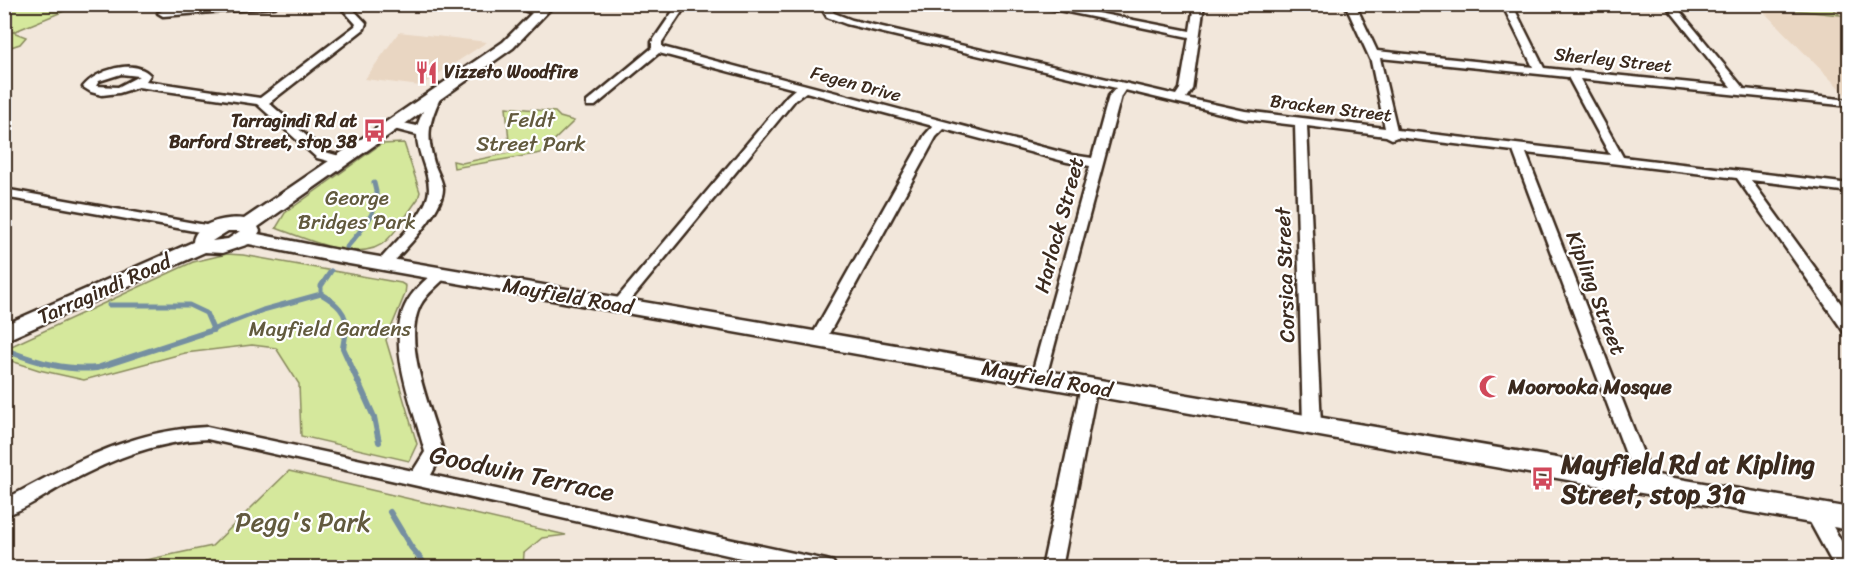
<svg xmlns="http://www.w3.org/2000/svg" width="1854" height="572" font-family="Sriracha,sans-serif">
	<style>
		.built { fill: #e9d6c2 }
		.green { fill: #d5e89c; stroke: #88895d; stroke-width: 1.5 }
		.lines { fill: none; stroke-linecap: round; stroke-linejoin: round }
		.stream-far1 { stroke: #748fa1; stroke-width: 5 }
		.stream { stroke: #748fa1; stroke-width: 6 }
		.street-casing { stroke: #3b2a1e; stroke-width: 5 }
		.secondary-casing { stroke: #3b2a1e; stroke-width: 5 }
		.street { fill: #fff; fill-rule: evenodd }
		.secondary { fill: #fff; fill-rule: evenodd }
		.labels { text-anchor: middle; stroke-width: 4.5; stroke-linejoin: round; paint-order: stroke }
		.far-street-label { font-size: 18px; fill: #3b2a1e; stroke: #fff }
		.far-poi-label { font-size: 18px; font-weight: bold; fill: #3b2a1e; stroke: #fff; text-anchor: start }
		.park-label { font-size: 21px; fill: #625a3e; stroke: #fff }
		.street-label { font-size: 21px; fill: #3b2a1e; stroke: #fff }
		.poi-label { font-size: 21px; font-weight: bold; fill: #3b2a1e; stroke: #fff; text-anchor: start }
		.near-poi-label { font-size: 26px; font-weight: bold; fill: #3b2a1e; stroke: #fff; text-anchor: start }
		.near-street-label { font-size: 26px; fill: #3b2a1e; stroke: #fff }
		.near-park-label { font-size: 26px; fill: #625a3e; stroke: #fff }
	</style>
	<rect width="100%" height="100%" fill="#f2e7db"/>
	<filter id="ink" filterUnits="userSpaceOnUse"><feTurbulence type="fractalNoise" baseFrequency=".0167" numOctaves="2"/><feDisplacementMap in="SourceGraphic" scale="12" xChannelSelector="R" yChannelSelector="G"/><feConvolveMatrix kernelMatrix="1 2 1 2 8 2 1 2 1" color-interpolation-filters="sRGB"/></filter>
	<g filter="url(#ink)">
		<g class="built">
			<path d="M1757,5H1849V95H1846Z"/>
			<path d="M399,32L453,38L487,42L420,86L365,79Z"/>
		</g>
		<g class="green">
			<path d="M5,4H79V5L13,32L26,37L20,44L5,49Z"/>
			<path d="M1779,5H1829L1840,15L1784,9Z"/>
			<path d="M506,107L555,112L560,117L574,121L541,153L454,168L453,161L462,163L510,153Z"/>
			<path d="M404,143L420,192L418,199C408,212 399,229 387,240C361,266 305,238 276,228L285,213L381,144Z"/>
			<path d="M227,254L243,255L401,283L406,286L405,294L386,340L417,444L409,461L301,436L299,384L276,348L252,345L185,353L84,380L39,370L5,359V349L193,262Z"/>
			<path d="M289,471L566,535L542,538L524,553L523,567H113L212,546Z"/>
		</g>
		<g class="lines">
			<g class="stream-far1">
				<path d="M347,247C363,228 383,209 374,183"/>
				<path d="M331,271L321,286V294C335,302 349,313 346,331"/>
				<path d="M109,305H189L206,313L213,329"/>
				<path d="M209,331L263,310L321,294"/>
			</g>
			<g class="stream">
				<path d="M346,330L343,348L374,417L379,442"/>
				<path d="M8,351C37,362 66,371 97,368L213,330"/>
				<path d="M390,512L411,547L428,568"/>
			</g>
			<defs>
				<g id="street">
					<path d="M233,4H279L275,7L163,16L158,13L163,10Z"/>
					<path d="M338,4H348L366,23L364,29L269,103L325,152L347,158L349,161L347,164L343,165L317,158L257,104L138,87L119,93L102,95L91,92L83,87C96,70 134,58 150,75L146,81L260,98L355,26L356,24ZM121,74L139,76L118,87L96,86L99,81Z"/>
					<path d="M515,4H527L548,11C538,17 523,11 515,4Z"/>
					<path d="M678,4H687L662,42V47L1072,155L1092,158L1109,96L1116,88L846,24L827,17L819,4H828L834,13L852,20L1176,95L1180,89L1189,37L1029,4H1051L1190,31L1194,4H1204L1192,89L1186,98L1245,111L1385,128L1371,61L1345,4H1355L1377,51L1533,67L1502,4H1512L1544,68L1731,87L1665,4H1674L1744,89L1850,100V106L1580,79L1623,157L1850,184V192L1751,180L1850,316V333L1844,332L1737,178L1526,153L1655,484L1653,489L1646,491L1639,489L1513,151L1397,137L1392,139L1386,136L1307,126L1321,425L1318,429L1312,431L1306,429L1303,425L1295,125L1245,119L1125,90L1121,96L1045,381H1033L1031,377L1090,166L1067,162L944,129L936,137L826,339L818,344L810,339L925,135L933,126L806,92L795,100L624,308H614L611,305L614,302L787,96L795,89L659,53L595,106H587V102L652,48V42ZM1380,58L1568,77L1610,155L1397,130Z"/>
					<path d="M435,93L441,96C428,124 426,136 435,166C438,173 442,181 443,188C444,211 404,250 389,267H379L377,264L379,261C393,244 429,212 429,189C429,171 417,154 417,135L390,128L388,125L394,121L417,126L429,96Z"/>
					<path d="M4,189L211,226L218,230L211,234L4,197Z"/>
					<path d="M441,270L448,274C440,285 427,292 420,306C401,345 433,412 443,452L431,475L826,560L833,562L836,568H786L207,439C150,442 108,461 58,488C41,498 23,510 4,516V500C71,464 129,430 207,427L413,471L425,452C415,412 386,345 405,306C412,291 424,281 436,271Z"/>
					<path d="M1089,380L1095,382L1097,386L1062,568H1042L1081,386L1083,382Z"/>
					<path d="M1815,505L1822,508L1850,556V568H1835L1805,513L1808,508Z"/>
				</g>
				<path id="secondary" d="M541,4H555L513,48L258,227L260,231L258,234L327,248L1850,508V530L327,260L249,244L222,253L205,252L4,341V325L193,242C195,222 227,217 244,219L503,42ZM228,231H240L228,239L212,241Z"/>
			</defs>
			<use href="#street" class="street-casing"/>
			<use href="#secondary" class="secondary-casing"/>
			<use href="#street" class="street"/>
			<use href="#secondary" class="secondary"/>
		</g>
	</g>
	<defs>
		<symbol id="restaurant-bare" viewBox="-9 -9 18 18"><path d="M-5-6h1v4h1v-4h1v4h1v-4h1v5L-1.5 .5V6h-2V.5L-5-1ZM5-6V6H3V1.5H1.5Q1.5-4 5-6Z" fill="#d1495b" stroke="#fff" stroke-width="2.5" paint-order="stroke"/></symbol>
		<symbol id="bus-bare" viewBox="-9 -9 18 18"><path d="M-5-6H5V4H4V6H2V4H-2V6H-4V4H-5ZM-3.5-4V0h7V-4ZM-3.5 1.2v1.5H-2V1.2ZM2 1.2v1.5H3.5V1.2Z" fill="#d1495b" stroke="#fff" stroke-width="2.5" paint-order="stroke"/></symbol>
		<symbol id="mosque-bare" viewBox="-9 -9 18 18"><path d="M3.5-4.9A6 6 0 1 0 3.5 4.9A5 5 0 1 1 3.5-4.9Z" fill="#d1495b" stroke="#fff" stroke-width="2.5" paint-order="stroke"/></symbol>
	</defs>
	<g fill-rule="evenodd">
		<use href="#restaurant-bare" x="410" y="56" width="33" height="33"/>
		<use href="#bus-bare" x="358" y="114" width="33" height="33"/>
		<use href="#mosque-bare" x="1474" y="370" width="33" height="33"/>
		<use href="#bus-bare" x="1526" y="462" width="33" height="33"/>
	</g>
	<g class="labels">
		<g class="far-street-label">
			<text transform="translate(1613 60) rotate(6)" y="6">Sherley Street</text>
			<text transform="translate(856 84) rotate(15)" y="6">Fegen Drive</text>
			<text transform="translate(1331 108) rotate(7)" y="6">Bracken Street</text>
		</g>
		<g class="far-poi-label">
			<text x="444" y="78">Vizzeto Woodfire</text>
			<text x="357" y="127" text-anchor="end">Tarragindi Rd at<tspan x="357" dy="21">Barford Street, stop 38</tspan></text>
		</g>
		<g class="park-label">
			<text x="531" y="127">Feldt<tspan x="531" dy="24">Street Park</tspan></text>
			<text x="357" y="205">George<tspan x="357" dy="24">Bridges Park</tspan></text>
			<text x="330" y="336">Mayfield Gardens</text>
		</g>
		<g class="street-label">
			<text transform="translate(1059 225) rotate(-75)" y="7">Harlock Street</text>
			<text transform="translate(1285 275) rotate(-92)" y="7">Corsica Street</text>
			<text transform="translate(104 289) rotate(-24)" y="7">Tarragindi Road</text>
			<text transform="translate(1596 293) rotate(69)" y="7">Kipling Street</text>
			<text transform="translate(568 296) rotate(10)" y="7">Mayfield Road</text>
			<text transform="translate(1047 379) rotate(10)" y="7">Mayfield Road</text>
		</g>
		<g class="poi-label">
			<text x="1508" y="394">Moorooka Mosque</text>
		</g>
		<g class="near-poi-label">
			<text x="1561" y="473">Mayfield Rd at Kipling<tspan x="1561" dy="30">Street, stop 31a</tspan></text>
		</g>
		<g class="near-street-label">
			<text transform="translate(522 473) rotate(12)" y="9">Goodwin Terrace</text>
		</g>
		<g class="near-park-label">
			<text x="303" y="531">Pegg's Park</text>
		</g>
	</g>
	<rect width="1854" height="572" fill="none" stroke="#fff" stroke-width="24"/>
	<rect x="12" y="12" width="1830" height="548" fill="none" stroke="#3b2a1e" stroke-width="2" filter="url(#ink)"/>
</svg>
